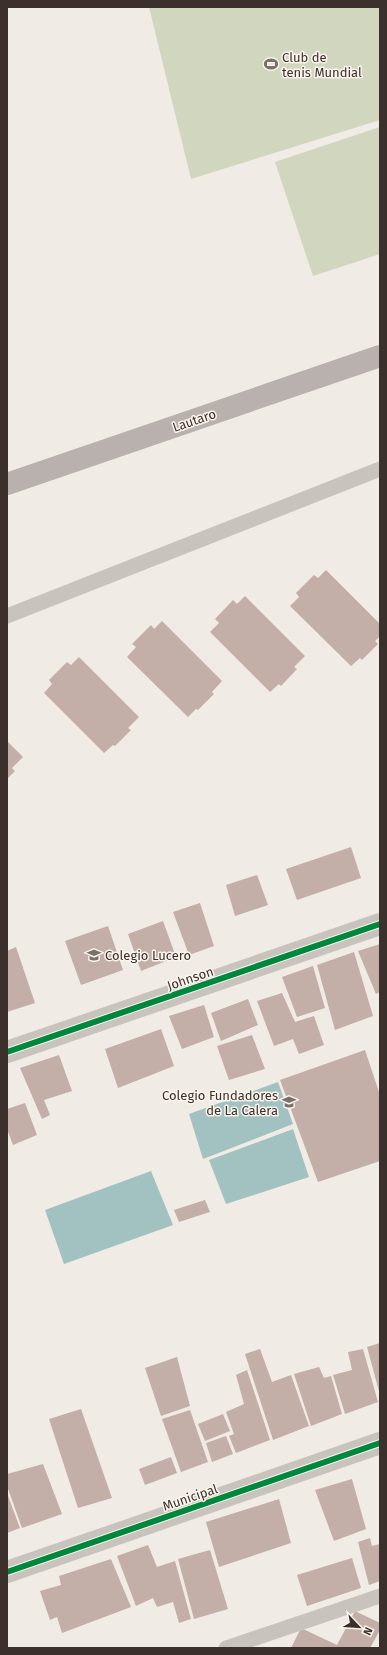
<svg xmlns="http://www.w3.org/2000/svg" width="387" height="1655" font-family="'Fira Sans',sans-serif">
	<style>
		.green { fill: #d1d6bf }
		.water { fill: #a1c2c1 }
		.building { fill: #c3afa7 }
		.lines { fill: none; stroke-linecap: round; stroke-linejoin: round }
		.service { stroke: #c9c3be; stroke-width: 15 }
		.minor { stroke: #c9c3be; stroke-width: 22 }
		.primary { stroke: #b8b1ad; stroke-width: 22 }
		.cycleway-casing { stroke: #fbf5ee; stroke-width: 8 }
		.cycleway { stroke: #00873e; stroke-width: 6 }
		.labels { text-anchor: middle; stroke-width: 3; stroke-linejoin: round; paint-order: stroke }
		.poi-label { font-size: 13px; fill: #3b302b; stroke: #fbf5ee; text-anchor: start }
		.street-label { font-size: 13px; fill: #3b302b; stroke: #fbf5ee }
	</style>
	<rect width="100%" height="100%" fill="#f0ebe5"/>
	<g class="green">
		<path d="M149,7H380V120L191,179Z"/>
		<path d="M380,127V254L313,276L275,162Z"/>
	</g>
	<g class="water">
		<path d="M278,1082L293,1124L203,1159L189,1114Z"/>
		<path d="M293,1129L309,1177L226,1204L209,1160Z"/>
		<path d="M151,1171L173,1225L64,1264L45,1210Z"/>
	</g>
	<g class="building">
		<path d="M326,570L380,624V636L375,641L378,644L362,660L360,658L351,666L290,606L299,597L296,593L314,575L318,578Z"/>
		<path d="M245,596L305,656L294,667L297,669L281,686L279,684L270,692L210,632L219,623L215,619L233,600L237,604Z"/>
		<path d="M162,621L222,681L212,692L214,694L198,710L196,709L188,717L127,657L136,647L132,644L151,625L154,629Z"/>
		<path d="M79,657L139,717L128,728L131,730L115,746L113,745L104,753L44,693L52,684L49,680L67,662L71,665Z"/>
		<path d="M7,741L23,757L12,768L15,771L7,779Z"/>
		<path d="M351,847L361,878L297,900L286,869Z"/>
		<path d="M257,875L268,905L235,916L226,885Z"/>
		<path d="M200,903L214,946L189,955L173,912Z"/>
		<path d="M163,921L176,957L141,971L128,934Z"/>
		<path d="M108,926L123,970L81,985L65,941Z"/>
		<path d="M380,944V992L376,994L358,951Z"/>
		<path d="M16,947L35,1003L7,1012V951Z"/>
		<path d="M354,952L373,1016L335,1030L317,965Z"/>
		<path d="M313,966L325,1008L297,1017L282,977Z"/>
		<path d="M282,993L295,1022L314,1016L324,1045L299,1054L293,1039L274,1046L257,1001Z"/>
		<path d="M248,999L258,1025L221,1041L211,1013Z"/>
		<path d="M204,1005L214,1037L182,1049L169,1016Z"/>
		<path d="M161,1029L174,1066L118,1088L105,1049Z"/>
		<path d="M252,1035L265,1069L229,1080L217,1046Z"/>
		<path d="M365,1050L380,1095V1161L318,1182L280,1080Z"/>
		<path d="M59,1055L72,1091L44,1100L50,1115L42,1119L20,1068Z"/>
		<path d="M25,1103L37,1135L13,1145L7,1129V1109Z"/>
		<path d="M205,1200L210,1212L179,1222L174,1210Z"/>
		<path d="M380,1343V1395L367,1347Z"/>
		<path d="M260,1349L272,1382L291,1375L309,1426L273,1440L245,1354Z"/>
		<path d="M363,1349L378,1402L345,1414L333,1375L352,1370L348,1352Z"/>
		<path d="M177,1357L190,1406L161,1416L145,1368Z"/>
		<path d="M319,1367L324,1378L331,1376L342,1414L311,1426L294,1374Z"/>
		<path d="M247,1370L270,1440L236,1453L229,1436L234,1434L226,1412L244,1404L236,1375Z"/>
		<path d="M81,1409L112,1498L78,1508L49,1419Z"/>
		<path d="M190,1410L208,1462L181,1472L162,1419Z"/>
		<path d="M223,1414L230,1431L205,1441L198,1424Z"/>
		<path d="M226,1436L233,1454L212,1462L206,1443Z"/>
		<path d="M171,1457L177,1473L145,1485L139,1469Z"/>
		<path d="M43,1464L62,1514L22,1528L7,1486V1474Z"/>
		<path d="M352,1479L366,1529L334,1541L315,1490Z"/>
		<path d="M7,1493L20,1528L7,1533Z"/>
		<path d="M279,1499L291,1543L219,1567L206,1522Z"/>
		<path d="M370,1538L372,1546L380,1544V1581L369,1585L358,1542Z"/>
		<path d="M148,1545L157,1567L175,1561L191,1619L179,1623L173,1602L157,1607L153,1598L136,1606L117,1556Z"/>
		<path d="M210,1550L228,1609L194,1619L178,1559Z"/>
		<path d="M352,1558L361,1588L307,1606L297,1575Z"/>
		<path d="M111,1559L131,1607L62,1633L57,1617L50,1620L40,1591L61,1585L59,1576Z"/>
		<path d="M355,1611L380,1623V1630L370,1648H291L301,1628L337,1645Z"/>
	</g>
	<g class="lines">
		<g class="service">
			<path d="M7,616L380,469"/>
			<path d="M226,1648L380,1596"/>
		</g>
		<g class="minor">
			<path d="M7,1052L380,924"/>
			<path d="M7,1572L380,1443"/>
		</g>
		<path class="primary" d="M7,484L380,356"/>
		<defs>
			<g id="cycleway">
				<path d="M7,1052L380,924"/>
				<path d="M7,1572L380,1443"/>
			</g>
		</defs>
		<use href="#cycleway" class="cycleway-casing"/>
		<use href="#cycleway" class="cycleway"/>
	</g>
	<defs>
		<symbol id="stadium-bare" viewBox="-9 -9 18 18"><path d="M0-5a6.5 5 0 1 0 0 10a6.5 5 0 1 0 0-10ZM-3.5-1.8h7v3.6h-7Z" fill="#7a716c" stroke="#fbf5ee" stroke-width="2.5" paint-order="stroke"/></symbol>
		<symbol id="school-bare" viewBox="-9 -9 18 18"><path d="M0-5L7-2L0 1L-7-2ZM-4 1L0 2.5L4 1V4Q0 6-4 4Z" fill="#7a716c" stroke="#fbf5ee" stroke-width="2.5" paint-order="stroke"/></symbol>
	</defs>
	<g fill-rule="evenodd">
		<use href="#stadium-bare" x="261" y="54" width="20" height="20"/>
		<use href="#school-bare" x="84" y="945" width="20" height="20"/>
		<use href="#school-bare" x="279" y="1092" width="20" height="20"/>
	</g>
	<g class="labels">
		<g class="poi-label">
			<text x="282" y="62">Club de<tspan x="282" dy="15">tenis Mundial</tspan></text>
			<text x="105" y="960">Colegio Lucero</text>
			<text x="278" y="1100" text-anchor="end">Colegio Fundadores<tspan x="278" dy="15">de La Calera</tspan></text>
		</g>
		<g class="street-label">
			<text transform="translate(194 420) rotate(-19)" y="5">Lautaro</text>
			<text transform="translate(190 978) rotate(-19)" y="5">Johnson</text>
			<text transform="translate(190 1497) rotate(-19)" y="5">Municipal</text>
		</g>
	</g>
	<rect width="387" height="1655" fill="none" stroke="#3b302b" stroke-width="16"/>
	<g transform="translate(359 1627) rotate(115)" stroke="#fbf5ee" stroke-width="3" paint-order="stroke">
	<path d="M0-3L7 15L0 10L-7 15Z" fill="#3b302b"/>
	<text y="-6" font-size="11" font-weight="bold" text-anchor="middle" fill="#3b302b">N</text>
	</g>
</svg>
